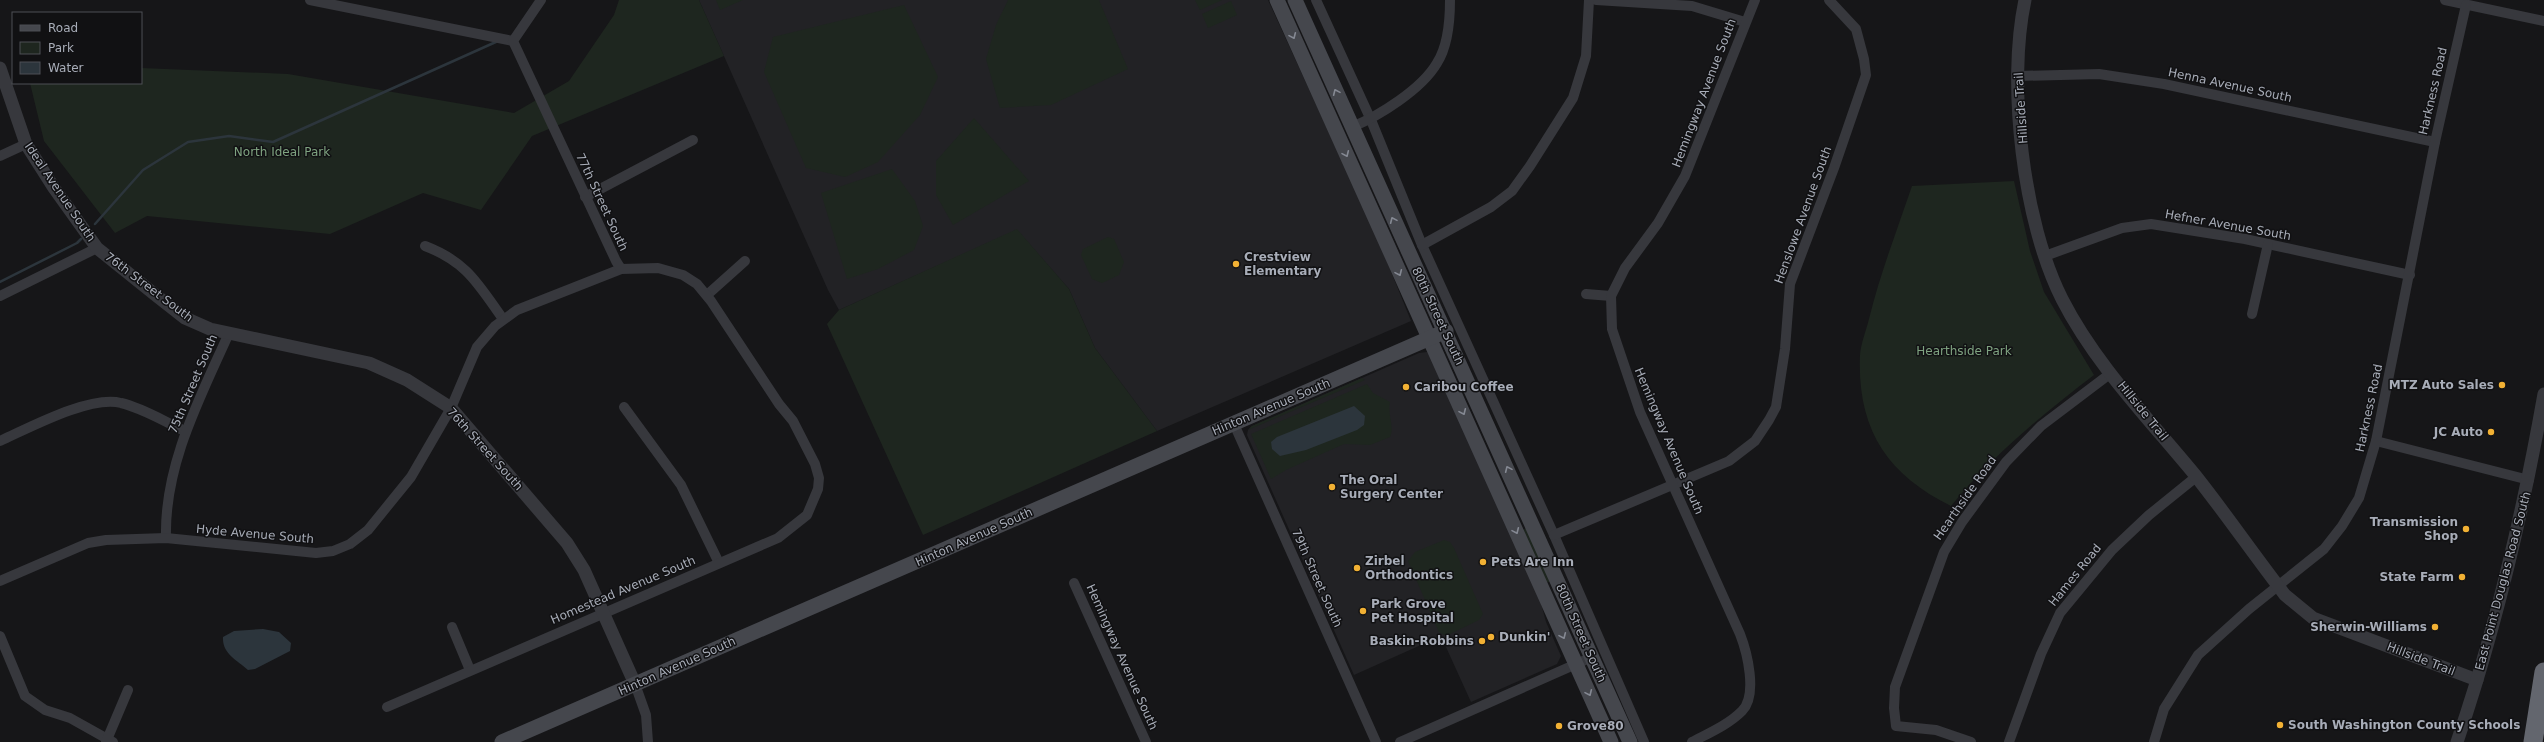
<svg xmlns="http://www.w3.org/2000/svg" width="2544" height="742" font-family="'DejaVu Sans',sans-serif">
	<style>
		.built { fill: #222225 }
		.green { fill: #1e261f }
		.water { fill: #2c353c }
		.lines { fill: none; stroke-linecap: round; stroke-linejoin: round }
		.stream { stroke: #2c353c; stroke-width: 2.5 }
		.minor { stroke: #37383d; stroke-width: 10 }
		.tertiary { stroke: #37383d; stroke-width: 13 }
		.secondary { stroke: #45474d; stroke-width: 15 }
		.motorway { stroke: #63666e; stroke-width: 19 }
		.oneway { stroke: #858993 }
		.poi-dot { fill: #f2b134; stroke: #111113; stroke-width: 1.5 }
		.labels { text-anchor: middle; stroke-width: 3; stroke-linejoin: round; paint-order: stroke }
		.street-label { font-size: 12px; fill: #a8adb8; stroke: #111113 }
		.park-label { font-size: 12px; fill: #7fa381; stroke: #111113 }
		.poi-label { font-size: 12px; font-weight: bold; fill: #a8adb8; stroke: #111113; text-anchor: start }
	</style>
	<rect width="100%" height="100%" fill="#161618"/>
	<g class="built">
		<path d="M699,0H1268L1377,237L1411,321L1157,431L1095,348L1069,289L1017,230L839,310L828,290Z"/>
		<path d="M1427,352L1429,353L1539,596L1546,622L1561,656L1557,664L1471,702L1441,636L1354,675L1247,435L1248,430L1252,426L1419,353Z"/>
	</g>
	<g class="green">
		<path d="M619,0H699L724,56L532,136L481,210L423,193L330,234L147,216L115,233L44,141L30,83H141V68L288,74L514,113L569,81L614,15Z"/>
		<path d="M716,0H743L720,10Z"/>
		<path d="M1008,0H1099L1128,69L1051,105L1000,108L986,59L996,25Z"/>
		<path d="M1195,0H1222L1200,10Z"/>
		<path d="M1231,1L1237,15L1208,28L1202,14Z"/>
		<path d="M904,5L938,77L920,115L878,162L845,177L806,168L764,72L773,37Z"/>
		<path d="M974,118L1029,181L953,225L936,195V161Z"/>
		<path d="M892,169L915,201L923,226L914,250L878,269L847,279L821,193Z"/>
		<path d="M2014,181L2030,251L2044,292L2094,375C2043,414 1992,456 1951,506C1886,474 1857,428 1860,355C1861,343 1866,331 1869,319C1880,274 1897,230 1912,186Z"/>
		<path d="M1017,229L1069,289L1095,348L1157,431L923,535L827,324L839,310Z"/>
		<path d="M1108,237L1114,239L1124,262L1119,275L1102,283L1092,279L1081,255L1083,249Z"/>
		<path d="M1362,378L1365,380L1248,430L1252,426Z"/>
		<path d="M1367,384L1373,393L1390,402C1387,414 1395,427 1390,437L1370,445L1344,444L1286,470L1271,479L1251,434Z"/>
		<path d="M1528,528L1551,581L1546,583L1522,530Z"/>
		<path d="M1444,540L1450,542L1454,548L1483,614L1479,620L1446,636L1439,632L1408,561L1415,552Z"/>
	</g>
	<g class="water">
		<path d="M1354,406L1365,416L1364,425L1357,430L1306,450L1280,456L1272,449L1271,442L1277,437Z"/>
		<path d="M263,629L279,632L291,643L290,651L255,669L248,670C237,660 222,654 223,637L234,631Z"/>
	</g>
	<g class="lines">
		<g class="stream">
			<path d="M95,224L143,170L188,142L229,136L273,142L498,41"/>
			<path d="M0,282L77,243L81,239"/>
		</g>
		<g class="minor">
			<path d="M310,0L513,41"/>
			<path d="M1316,0L1371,120L1422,245L1554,535L1644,742"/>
			<path d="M1596,0L1692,6L1745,22"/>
			<path d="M2445,0L2544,21"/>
			<path d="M2018,76L2099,74L2164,84L2435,142"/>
			<path d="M1352,127C1379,116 1422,89 1437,63C1448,46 1450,20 1450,0"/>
			<path d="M0,156L26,144"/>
			<path d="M585,197L693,140"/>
			<path d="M1422,245L1491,207L1512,191L1530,166L1573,98L1586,56L1589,0"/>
			<path d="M425,246C467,262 478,284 503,319"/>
			<path d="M2045,256L2122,228L2151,224L2245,239L2410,275"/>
			<path d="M1586,294L1611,296"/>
			<path d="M707,295L745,261"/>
			<path d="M0,296L97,248"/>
			<path d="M2252,314L2268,244"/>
			<path d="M624,407L681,485L719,563"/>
			<path d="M1234,424L1376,742"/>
			<path d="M0,441C29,428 90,395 121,403C143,408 165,422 185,431"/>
			<path d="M2376,441L2529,480"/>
			<path d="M1554,535L1729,461L1755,441L1769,420L1776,407L1785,349L1790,284L1834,168L1866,75L1864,59L1856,29L1829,0"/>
			<path d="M166,538C164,465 200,398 229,333"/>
			<path d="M0,581L88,543L106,540L166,538L316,553L333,551L350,544L368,530L411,477L451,408L477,347L495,326L517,310L621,269"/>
			<path d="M1074,583L1146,742"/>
			<path d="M452,627L470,670"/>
			<path d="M0,636L25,696L45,710L70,718L113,742"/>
			<path d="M635,684L646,715L648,742"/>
			<path d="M387,707L778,538L807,515L818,489L819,478L815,464L793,421L779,404L711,301L697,284L683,275L658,268L621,269L616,261L513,41L541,0"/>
			<path d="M106,742L128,690"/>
			<path d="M1400,742L1592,657"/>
			<path d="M1692,742C1709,733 1728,725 1742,711C1758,695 1747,652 1740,634L1640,412L1612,329L1611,296L1625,268L1658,223L1685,176L1755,0"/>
			<path d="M1971,742L1936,730L1896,726L1894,708L1895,687L1944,552L1962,522L2006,462L2041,426L2111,373"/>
			<path d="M2009,742L2041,654L2060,613L2112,550L2149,515L2196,477"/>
			<path d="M2154,742L2164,709L2198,655L2249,609L2324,549L2342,526L2359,498L2376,441L2435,142L2466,5"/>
		</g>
		<g class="tertiary">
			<path d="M2025,0C2007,84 2023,222 2062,299C2095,364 2149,419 2195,475C2226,514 2254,555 2285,595L2313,618L2477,680"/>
			<path d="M0,68L26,144L54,188L97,248L158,297L185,318L210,329L369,363L407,380L451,408L567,543L584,570L635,684"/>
			<path d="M2457,742C2496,628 2523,513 2544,394"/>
		</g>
		<g class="secondary">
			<path d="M1277,0L1611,742"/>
			<path d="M1295,0L1630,742"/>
			<path d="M502,742L1446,331"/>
		</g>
		<path class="motorway" d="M2533,742L2544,672"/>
	</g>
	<defs><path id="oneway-chevron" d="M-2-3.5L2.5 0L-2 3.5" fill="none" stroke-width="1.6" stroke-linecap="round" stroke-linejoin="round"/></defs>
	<g class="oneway">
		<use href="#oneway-chevron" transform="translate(1293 36) rotate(66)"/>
		<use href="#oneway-chevron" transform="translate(1336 92) rotate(-114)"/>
		<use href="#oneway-chevron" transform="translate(1346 154) rotate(66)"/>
		<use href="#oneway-chevron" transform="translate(1393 220) rotate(-114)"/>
		<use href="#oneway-chevron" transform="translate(1399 273) rotate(66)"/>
		<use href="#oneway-chevron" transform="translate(1463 412) rotate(66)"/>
		<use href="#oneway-chevron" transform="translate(1508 469) rotate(-114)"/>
		<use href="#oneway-chevron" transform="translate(1516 531) rotate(66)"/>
		<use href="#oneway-chevron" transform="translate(1563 636) rotate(66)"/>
		<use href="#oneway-chevron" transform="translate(1589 693) rotate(66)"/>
	</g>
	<g class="poi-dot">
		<circle cx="1236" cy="264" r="4"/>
		<circle cx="2502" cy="385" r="4"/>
		<circle cx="1406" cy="387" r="4"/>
		<circle cx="2491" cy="432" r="4"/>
		<circle cx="1332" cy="487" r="4"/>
		<circle cx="2466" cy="529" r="4"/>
		<circle cx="1483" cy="562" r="4"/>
		<circle cx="1357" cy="568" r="4"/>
		<circle cx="2462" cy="577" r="4"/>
		<circle cx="1363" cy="611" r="4"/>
		<circle cx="2435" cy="627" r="4"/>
		<circle cx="1491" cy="637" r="4"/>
		<circle cx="1482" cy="641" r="4"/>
		<circle cx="2280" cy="725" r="4"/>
		<circle cx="1559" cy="726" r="4"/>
	</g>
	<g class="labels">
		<g class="street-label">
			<text transform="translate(2230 85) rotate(12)" y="4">Henna Avenue South</text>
			<text transform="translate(2433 91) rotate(-77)" y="4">Harkness Road</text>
			<text transform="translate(1704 93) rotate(-69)" y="4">Hemingway Avenue South</text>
			<text transform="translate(2021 108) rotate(-94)" y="4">Hillside Trail</text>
			<text transform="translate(60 192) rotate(56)" y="4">Ideal Avenue South</text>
			<text transform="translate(602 202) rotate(65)" y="4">77th Street South</text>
			<text transform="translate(1803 215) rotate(-70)" y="4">Henslowe Avenue South</text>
			<text transform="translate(2228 225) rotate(10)" y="4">Hefner Avenue South</text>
			<text transform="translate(149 287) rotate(37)" y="4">76th Street South</text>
			<text transform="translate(1438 316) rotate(65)" y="4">80th Street South</text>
			<text transform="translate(193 384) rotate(-67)" y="4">75th Street South</text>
			<text transform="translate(1271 407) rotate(-23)" y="4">Hinton Avenue South</text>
			<text transform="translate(2369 408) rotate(-78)" y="4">Harkness Road</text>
			<text transform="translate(2143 411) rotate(51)" y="4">Hillside Trail</text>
			<text transform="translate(1669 441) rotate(67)" y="4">Hemingway Avenue South</text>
			<text transform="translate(485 449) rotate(48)" y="4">76th Street South</text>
			<text transform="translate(1965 498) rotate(-55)" y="4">Hearthside Road</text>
			<text transform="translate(255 534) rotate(5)" y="4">Hyde Avenue South</text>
			<text transform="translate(974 537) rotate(-24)" y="4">Hinton Avenue South</text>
			<text transform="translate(2075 575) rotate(-51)" y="4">Hames Road</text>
			<text transform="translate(1317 578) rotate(66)" y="4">79th Street South</text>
			<text transform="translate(2503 581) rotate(-75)" y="4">East Point Douglas Road South</text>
			<text transform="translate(623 590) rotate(-23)" y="4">Homestead Avenue South</text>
			<text transform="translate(1581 633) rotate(66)" y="4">80th Street South</text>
			<text transform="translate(1122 657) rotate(66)" y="4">Hemingway Avenue South</text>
			<text transform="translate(2421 659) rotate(21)" y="4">Hillside Trail</text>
			<text transform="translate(677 666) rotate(-24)" y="4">Hinton Avenue South</text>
		</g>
		<g class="park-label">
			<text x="282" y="156">North Ideal Park</text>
			<text x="1964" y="355">Hearthside Park</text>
		</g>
		<g class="poi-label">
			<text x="1244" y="261">Crestview<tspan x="1244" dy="14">Elementary</tspan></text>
			<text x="2494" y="389" text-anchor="end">MTZ Auto Sales</text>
			<text x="1414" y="391">Caribou Coffee</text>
			<text x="2483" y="436" text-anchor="end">JC Auto</text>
			<text x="1340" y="484">The Oral<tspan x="1340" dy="14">Surgery Center</tspan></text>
			<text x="2458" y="526" text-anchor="end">Transmission<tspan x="2458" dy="14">Shop</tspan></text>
			<text x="1365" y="565">Zirbel<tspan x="1365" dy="14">Orthodontics</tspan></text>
			<text x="1491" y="566">Pets Are Inn</text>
			<text x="2454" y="581" text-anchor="end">State Farm</text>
			<text x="1371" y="608">Park Grove<tspan x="1371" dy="14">Pet Hospital</tspan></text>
			<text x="2427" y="631" text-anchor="end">Sherwin-Williams</text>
			<text x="1499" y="641">Dunkin'</text>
			<text x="1474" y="645" text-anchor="end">Baskin-Robbins</text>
			<text x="2288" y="729">South Washington County Schools</text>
			<text x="1567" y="730">Grove80</text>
		</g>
	</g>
	<rect x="12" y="12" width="130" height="72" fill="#111113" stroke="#4d4f55"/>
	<rect x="20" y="25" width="20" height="6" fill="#45474d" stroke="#4d4f55"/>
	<text x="48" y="32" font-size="12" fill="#a8adb8">Road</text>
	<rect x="20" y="42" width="20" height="12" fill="#1e261f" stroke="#4d4f55"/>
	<text x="48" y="52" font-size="12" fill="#a8adb8">Park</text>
	<rect x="20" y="62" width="20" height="12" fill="#2c353c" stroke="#4d4f55"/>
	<text x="48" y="72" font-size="12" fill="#a8adb8">Water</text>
</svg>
